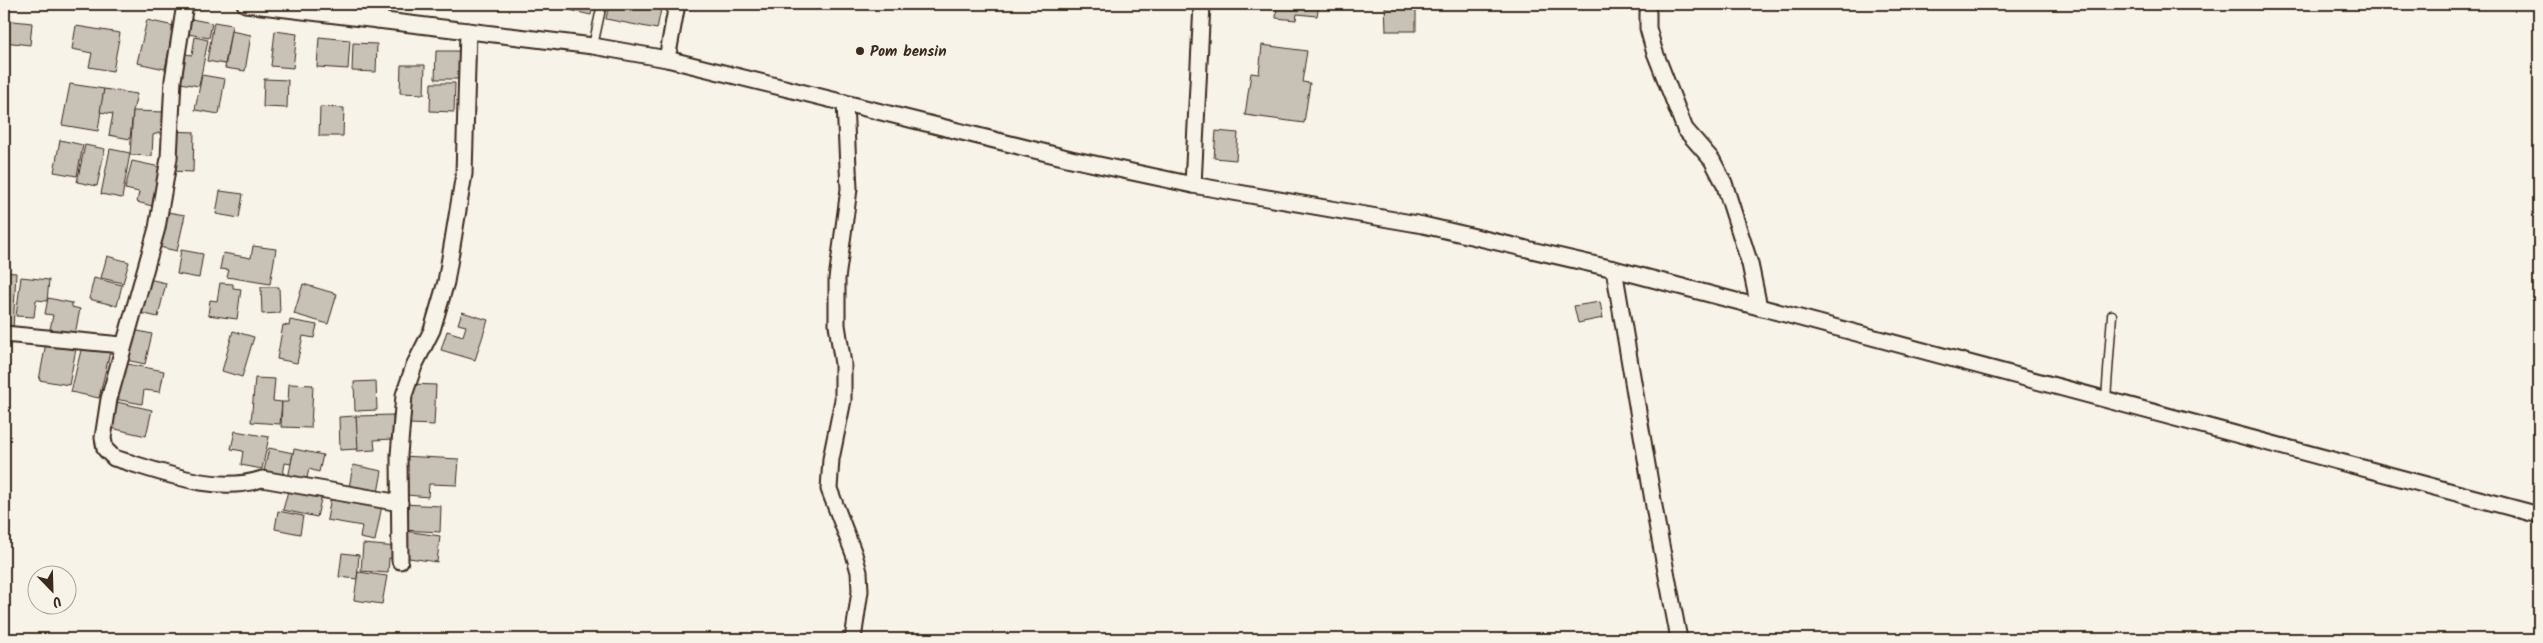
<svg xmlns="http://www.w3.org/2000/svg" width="2543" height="643" font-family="Kalam,sans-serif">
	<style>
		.building { fill: #c8c1b6; stroke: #3b2a1e }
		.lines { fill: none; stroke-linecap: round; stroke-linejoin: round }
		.service-casing { stroke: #3b2a1e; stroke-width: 11 }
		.minor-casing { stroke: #3b2a1e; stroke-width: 19 }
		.service { stroke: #f7f3e8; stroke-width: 8 }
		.minor { stroke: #f7f3e8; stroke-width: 15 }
		.poi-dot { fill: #3b2a1e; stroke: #f7f3e8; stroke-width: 2 }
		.labels { text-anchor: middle; stroke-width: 4.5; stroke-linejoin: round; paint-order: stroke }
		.poi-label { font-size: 15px; font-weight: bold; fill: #3b2a1e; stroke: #f7f3e8; text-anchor: start }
	</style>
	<rect width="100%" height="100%" fill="#f7f3e8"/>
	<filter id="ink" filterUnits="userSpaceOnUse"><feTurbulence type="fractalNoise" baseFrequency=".02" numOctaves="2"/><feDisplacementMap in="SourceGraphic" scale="10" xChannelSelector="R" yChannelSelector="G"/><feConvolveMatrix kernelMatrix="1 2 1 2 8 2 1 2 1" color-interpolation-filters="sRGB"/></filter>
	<g filter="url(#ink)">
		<g class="building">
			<path d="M402,4H435L434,10L401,9Z"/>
			<path d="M562,4H593L591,15L561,8Z"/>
			<path d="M609,4H662L657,29L606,19Z"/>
			<path d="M1277,4H1319L1317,16L1297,14L1296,20L1276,18Z"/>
			<path d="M1385,4H1416V31H1386Z"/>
			<path d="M186,18L212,23L209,38L183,33Z"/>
			<path d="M4,20L32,23L30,45L4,42Z"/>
			<path d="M147,20L174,26L165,69L137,63Z"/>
			<path d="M214,22L232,25L225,64L207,61Z"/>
			<path d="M76,26L120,33L113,71L89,67L92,53L72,49Z"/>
			<path d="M231,31L251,35L245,71L225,68Z"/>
			<path d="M275,31L297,34L293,68L271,66Z"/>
			<path d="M195,37L208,40L199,86L174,82L179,53L192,55Z"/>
			<path d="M319,37L350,40L348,69L317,67Z"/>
			<path d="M353,43L377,44L376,72L352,71Z"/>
			<path d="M1262,45L1307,51L1302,82L1310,83L1304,123L1245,115L1251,73L1259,74Z"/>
			<path d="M436,51H460L458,79H435Z"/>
			<path d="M401,65H425L424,94L400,93Z"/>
			<path d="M202,75L225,79L219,114L195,110Z"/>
			<path d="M264,79L288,80L287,108L263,107Z"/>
			<path d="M431,83H455L454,112L430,111Z"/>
			<path d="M70,84L104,89L98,131L62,125Z"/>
			<path d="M104,89L137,94L133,111L130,139L109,135L113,114L100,112Z"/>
			<path d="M320,107L344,108L343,136H319Z"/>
			<path d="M133,111L165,112L164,131L153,135L152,156L130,155Z"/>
			<path d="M171,131L194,132L193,172L170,171Z"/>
			<path d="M1216,131L1238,133L1236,160L1214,158Z"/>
			<path d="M60,140L83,145L77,176L54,172Z"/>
			<path d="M85,145L105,149L97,186L77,182Z"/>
			<path d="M110,149L130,153L122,198L101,194Z"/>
			<path d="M132,161L160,167L152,206L137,202L139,192L125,189Z"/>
			<path d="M220,191L243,194L239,218L216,214Z"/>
			<path d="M167,212L185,215L177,251L159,247Z"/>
			<path d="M253,246L276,249L270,284L227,277L229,270L220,269L223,253L251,258Z"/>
			<path d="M181,250L203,254L199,278L177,274Z"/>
			<path d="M107,256L129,262L123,283L101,278Z"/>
			<path d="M4,272L16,273L13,330L4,329Z"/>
			<path d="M21,277L49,280L47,301L36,300L34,317L16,316Z"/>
			<path d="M94,278L122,285L117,306L89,299Z"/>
			<path d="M144,278L166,283L158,317L136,312Z"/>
			<path d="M220,283L233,284V288L241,289L237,319L208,315L210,300L217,301Z"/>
			<path d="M303,284L337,294L328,324L294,314Z"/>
			<path d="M261,287H279L280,313L262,314Z"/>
			<path d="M48,298L72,303V307L80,309L74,339L49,334L53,315L45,314Z"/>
			<path d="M1600,302L1603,318L1578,323L1574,306Z"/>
			<path d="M462,312L488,320L475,360L441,350L447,331L463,336L466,326L458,324Z"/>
			<path d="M290,320L317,325L314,338L303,336L297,363L277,359L283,325L289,326Z"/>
			<path d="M129,329L152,334L145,364L121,359Z"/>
			<path d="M233,331L254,337L242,377L222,371Z"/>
			<path d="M46,343L76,349L69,385L39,380Z"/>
			<path d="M82,346L110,352L99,398L71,392Z"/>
			<path d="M122,363L164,371L160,392L144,390L142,404L115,399Z"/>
			<path d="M255,378L275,379L273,401L282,402L280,424L251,422Z"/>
			<path d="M376,381L377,410L355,411L354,382Z"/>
			<path d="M289,384L313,385L311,428L281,427L282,402H288Z"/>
			<path d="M411,384L436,385L434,425L409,424Z"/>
			<path d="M117,402L152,410L146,436L111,428Z"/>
			<path d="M393,415L394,439L374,440L375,450L357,451L356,416Z"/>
			<path d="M356,416L358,449L340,450L339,417Z"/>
			<path d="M235,431L269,437L262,469L241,465L243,451L231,449Z"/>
			<path d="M269,448L293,453L291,464L285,463L283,475L264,471Z"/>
			<path d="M294,449L323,455L319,472L309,469L306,482L288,478Z"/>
			<path d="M402,456L459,459L457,485L429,484L428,497L407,495L408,484H401Z"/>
			<path d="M353,465L382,471L378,493L349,488Z"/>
			<path d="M289,487L322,495L317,517L283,510Z"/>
			<path d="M331,496L382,505L375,541L360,538L362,526L327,520Z"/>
			<path d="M403,504L441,506L440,532L402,530Z"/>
			<path d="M278,511L303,516L300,534L275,529Z"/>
			<path d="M405,531L440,536L437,562L402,557Z"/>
			<path d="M363,544L398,547L397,559L389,558L388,573L361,571Z"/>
			<path d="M342,553L359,555L357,579L339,577Z"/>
			<path d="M358,572L387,576L382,604L354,600Z"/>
		</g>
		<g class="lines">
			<defs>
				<g id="service">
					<path d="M593,46L602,4"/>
					<path d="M2106,399L2112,315"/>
				</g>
				<g id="minor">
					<path d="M185,4L173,80L169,158L157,228L109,399L103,438L105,449L114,458C160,471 215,495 262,479L400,503"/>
					<path d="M245,4L593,46L667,59L1071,159L1193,185L1423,225L1614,269L1759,307L2539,515"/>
					<path d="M1648,12V28L1654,50L1685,129L1712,160L1724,183L1750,264L1759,307"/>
					<path d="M378,20L381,4"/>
					<path d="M667,59L677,4"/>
					<path d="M845,103L849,189L837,279V325L843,364V400L831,459L829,489L854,554L859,572L860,591L853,639"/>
					<path d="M1193,185L1202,4"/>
					<path d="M1614,269L1657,524L1679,639"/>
					<path d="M4,334L122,345"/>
					<path d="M400,561L399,455L404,395L414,366L432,330L446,282L464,174L468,31"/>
				</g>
			</defs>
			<use href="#service" class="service-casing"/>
			<use href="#minor" class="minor-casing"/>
			<use href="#service" class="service"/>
			<use href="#minor" class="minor"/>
		</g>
	</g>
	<circle class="poi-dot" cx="860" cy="51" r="5"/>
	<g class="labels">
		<g class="poi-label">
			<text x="870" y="56">Pom bensin</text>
		</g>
	</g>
	<rect width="2543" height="643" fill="none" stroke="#f7f3e8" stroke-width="20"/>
	<rect x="10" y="10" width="2523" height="623" fill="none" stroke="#3b2a1e" stroke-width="2" filter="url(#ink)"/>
	<g transform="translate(52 590) rotate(157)"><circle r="24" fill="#f7f3e8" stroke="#aca397"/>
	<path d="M0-4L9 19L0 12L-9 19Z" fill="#3b2a1e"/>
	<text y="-8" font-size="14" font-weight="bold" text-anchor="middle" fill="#3b2a1e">U</text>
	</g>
</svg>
